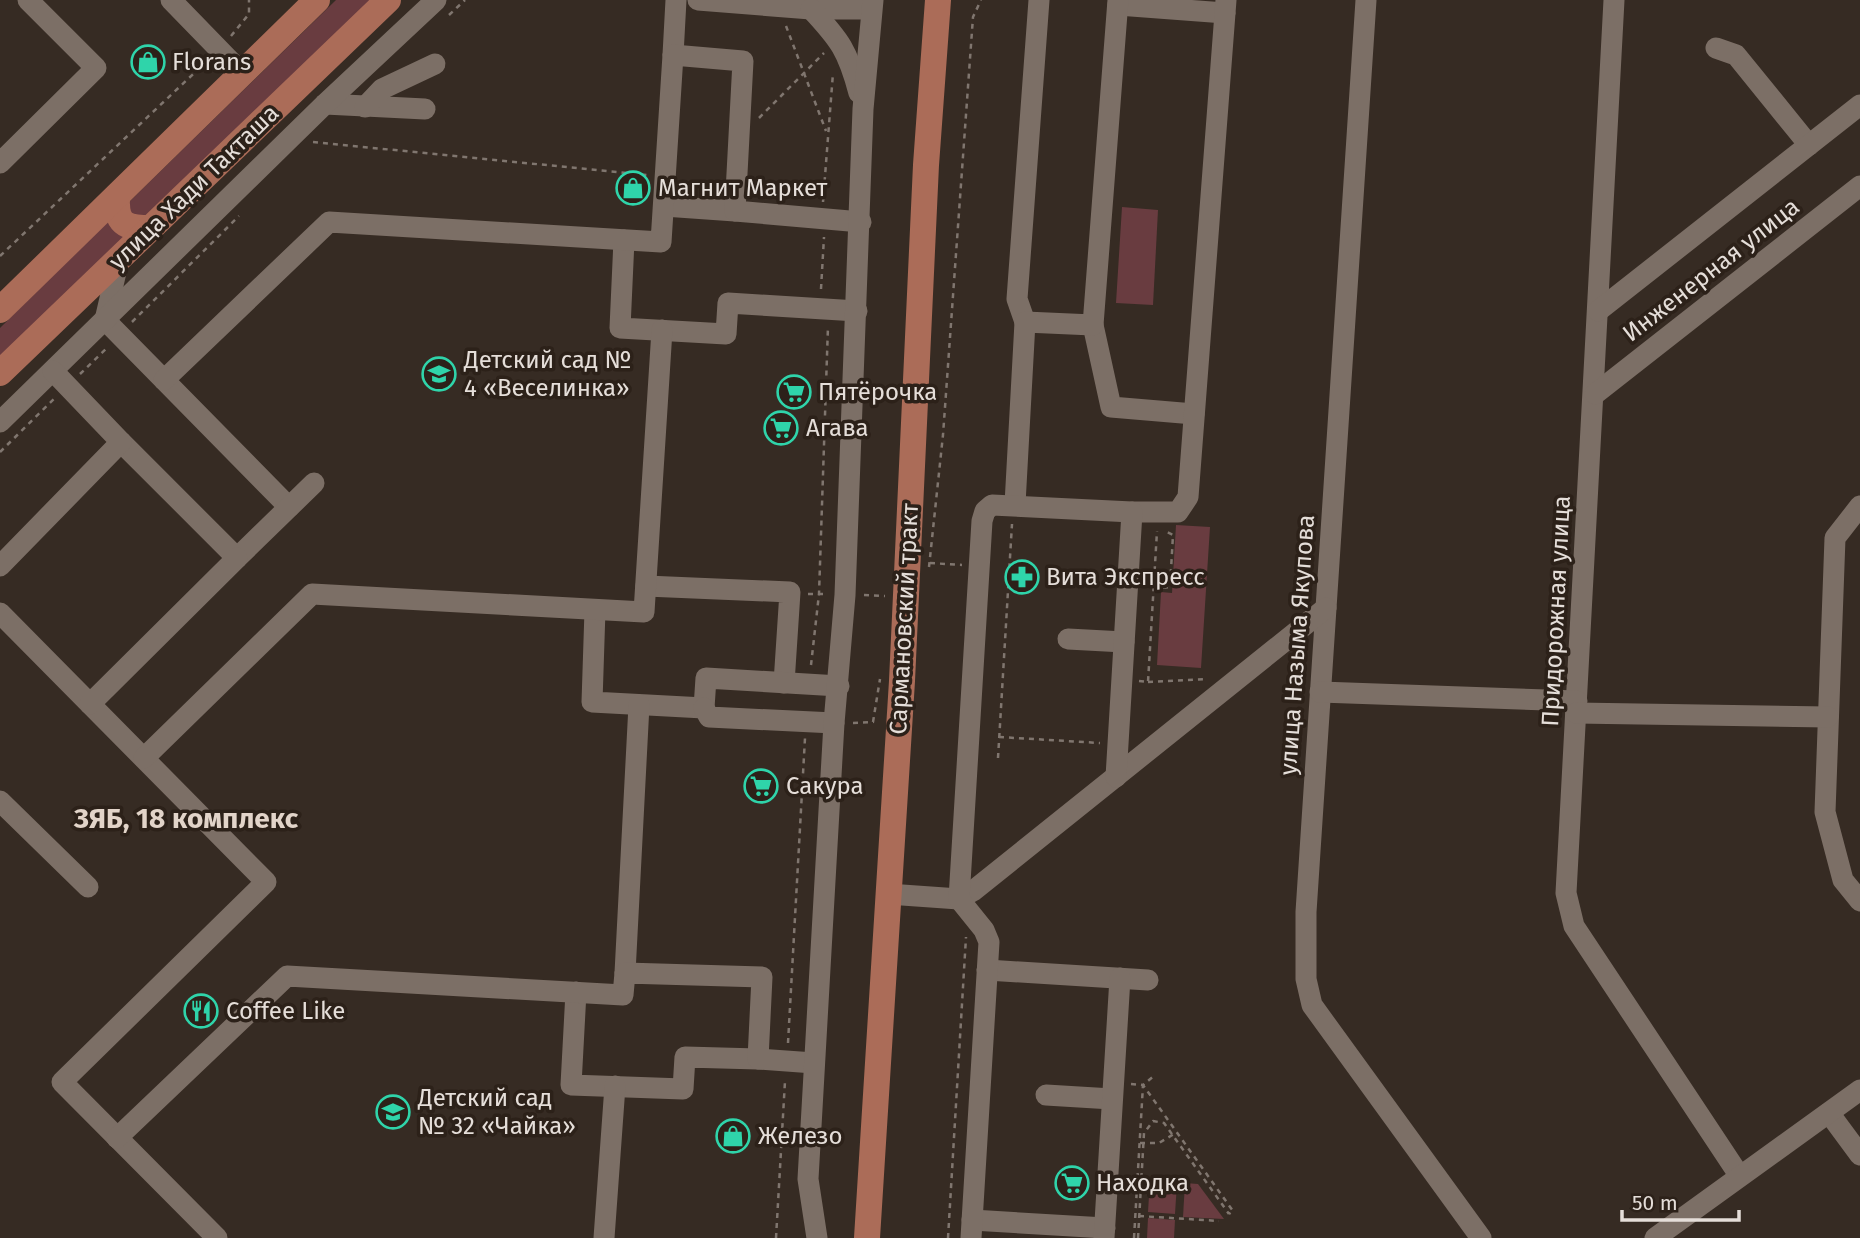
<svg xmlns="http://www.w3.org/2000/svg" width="1860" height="1238" font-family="'Fira Sans',sans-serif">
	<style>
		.green { fill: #693c40 }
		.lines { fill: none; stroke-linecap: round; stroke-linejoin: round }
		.path { stroke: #80766f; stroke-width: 2.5; stroke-dasharray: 5 5; stroke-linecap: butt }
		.minor { stroke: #7c6f66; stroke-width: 21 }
		.major { stroke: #ab6c58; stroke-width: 26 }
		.labels { text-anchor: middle; stroke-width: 7; stroke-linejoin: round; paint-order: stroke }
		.poi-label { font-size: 24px; fill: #e5ded9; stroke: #2c2119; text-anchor: start }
		.street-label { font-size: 24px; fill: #e5ded9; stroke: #2c2119 }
		.quarter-label { font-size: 28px; font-weight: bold; fill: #e2d4c9; stroke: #2c2119 }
	</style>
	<rect width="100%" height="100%" fill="#362b23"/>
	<g class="green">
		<path d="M336,0H373L145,220L129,214L130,201Z"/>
		<path d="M1122,207L1158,210L1153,305L1116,303Z"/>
		<path d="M111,218L128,236L0,361V328Z"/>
		<path d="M1176,525L1210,527L1201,668L1157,665L1161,592L1172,593Z"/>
		<path d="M1150,1181L1177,1183L1175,1214L1148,1212Z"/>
		<path d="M1185,1183L1198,1184L1224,1219L1183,1217Z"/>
		<path d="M1148,1218L1175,1220L1174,1238H1147Z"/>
	</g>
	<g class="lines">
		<g class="path">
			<path d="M449,15L465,0"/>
			<path d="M786,26L826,131"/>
			<path d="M231,36L249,14V0"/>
			<path d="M759,118L824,53"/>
			<path d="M313,142L647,175"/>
			<path d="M823,202L833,73"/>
			<path d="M0,256L207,61"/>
			<path d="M821,289L824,237"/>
			<path d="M132,322L239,216"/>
			<path d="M80,374L108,347"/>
			<path d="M0,452L55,398"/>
			<path d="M930,563L962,565"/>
			<path d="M929,567L943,435L973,17L981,0"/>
			<path d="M1153,589L1170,587L1173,535L1167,532"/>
			<path d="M808,594H825"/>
			<path d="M864,595L885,596"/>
			<path d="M811,665L819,594L828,326"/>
			<path d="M1139,681L1148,682L1157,531"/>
			<path d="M1148,682L1207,679"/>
			<path d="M853,723L873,722L880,679"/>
			<path d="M999,737L1100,743"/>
			<path d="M998,758L1012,524"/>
			<path d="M788,1043L805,738"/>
			<path d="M1131,1084L1143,1085L1233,1211L1229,1214"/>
			<path d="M1140,1143H1159L1174,1134"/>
			<path d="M1139,1216L1219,1221"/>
			<path d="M776,1238L785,1081"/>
			<path d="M948,1238L966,937"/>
			<path d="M1134,1238L1143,1085L1155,1075"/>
			<path d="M1138,1238L1144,1133L1153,1121L1164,1123L1229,1214"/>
		</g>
		<g class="minor">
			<path d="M171,0L242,73"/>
			<path d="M698,0L811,9H870"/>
			<path d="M1366,0L1306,912V979L1312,1005L1481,1238"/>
			<path d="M1614,0L1566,893L1574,926L1739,1175"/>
			<path d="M1118,5L1225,13"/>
			<path d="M811,9C840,40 848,51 859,93"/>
			<path d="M1716,48L1736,55L1809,145"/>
			<path d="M673,55L676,0"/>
			<path d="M325,104L425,109"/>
			<path d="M365,107L382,89L435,64"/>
			<path d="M0,163L96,68L28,0"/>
			<path d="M664,206L735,211"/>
			<path d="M624,240L620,328L726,334L728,303L857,311"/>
			<path d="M119,259L105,320L289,507"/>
			<path d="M1598,311L1860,105"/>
			<path d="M1025,322L1017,299L1039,0"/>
			<path d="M1093,325L1111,407L1194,414"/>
			<path d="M164,380L329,222L661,242L673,55L743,61L735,211L861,222"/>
			<path d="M1595,394L1860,186"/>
			<path d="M0,422L325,104L436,0"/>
			<path d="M121,442L237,558L314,483"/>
			<path d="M1015,504L1025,322L1093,325L1118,0"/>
			<path d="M1860,506L1835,538L1825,812L1843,880L1860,901"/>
			<path d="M1132,512H1178L1188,497L1226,0"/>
			<path d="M0,566L121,442L53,371"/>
			<path d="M646,586L790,592L784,683"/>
			<path d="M595,610L592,702L704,708L706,678L839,686"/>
			<path d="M0,613L266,882L62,1082L217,1238"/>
			<path d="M1068,639L1124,642"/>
			<path d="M1320,692L1577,701"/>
			<path d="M90,704L237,558"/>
			<path d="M704,708L709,717L834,723"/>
			<path d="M1576,713L1828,717"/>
			<path d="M144,758L312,594L644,612L662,330"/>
			<path d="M0,801L88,887"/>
			<path d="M888,894L959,899L973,891L1326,608"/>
			<path d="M987,970L1148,980"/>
			<path d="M625,973L639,705"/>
			<path d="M576,992L571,1085L683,1089L685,1057L758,1059"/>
			<path d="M1046,1095L1112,1099"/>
			<path d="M1829,1113L1860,1155"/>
			<path d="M117,1138L287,976L623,995L625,973L762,977L758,1059L814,1063"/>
			<path d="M972,1220L1105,1228"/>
			<path d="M604,1238L615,1086"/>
			<path d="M817,1238L808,1179L834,723L845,595L863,109L873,0"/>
			<path d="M971,1238L989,942L984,930L959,899L982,521L985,511L992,505L1132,512L1116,777"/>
			<path d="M1104,1238L1120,978"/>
			<path d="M1655,1238L1860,1090"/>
		</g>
		<g class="major">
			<path d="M117,196C116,224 124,228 151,228"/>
			<path d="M0,310L317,0"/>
			<path d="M0,373L388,0"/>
			<path d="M867,1238L902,681L926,165L938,0"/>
		</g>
	</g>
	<defs>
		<symbol id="shop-ring" viewBox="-11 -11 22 22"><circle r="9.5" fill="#2c2119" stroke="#2fd4aa" stroke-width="1.5"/><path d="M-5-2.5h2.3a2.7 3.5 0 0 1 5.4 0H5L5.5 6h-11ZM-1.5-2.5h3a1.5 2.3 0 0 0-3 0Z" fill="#2fd4aa"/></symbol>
		<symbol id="school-ring" viewBox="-11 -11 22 22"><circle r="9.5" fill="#2c2119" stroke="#2fd4aa" stroke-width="1.5"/><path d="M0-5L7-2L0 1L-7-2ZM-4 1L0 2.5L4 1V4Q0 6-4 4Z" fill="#2fd4aa"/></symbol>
		<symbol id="supermarket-ring" viewBox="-11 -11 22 22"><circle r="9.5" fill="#2c2119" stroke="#2fd4aa" stroke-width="1.5"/><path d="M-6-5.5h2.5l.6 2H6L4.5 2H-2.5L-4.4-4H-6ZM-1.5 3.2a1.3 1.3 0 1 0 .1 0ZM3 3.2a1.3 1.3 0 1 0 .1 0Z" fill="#2fd4aa"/></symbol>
		<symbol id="pharmacy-ring" viewBox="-11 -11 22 22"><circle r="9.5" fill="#2c2119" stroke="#2fd4aa" stroke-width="1.5"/><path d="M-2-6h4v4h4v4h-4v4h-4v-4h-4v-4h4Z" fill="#2fd4aa"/></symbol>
		<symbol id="restaurant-ring" viewBox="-11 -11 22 22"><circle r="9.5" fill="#2c2119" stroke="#2fd4aa" stroke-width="1.5"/><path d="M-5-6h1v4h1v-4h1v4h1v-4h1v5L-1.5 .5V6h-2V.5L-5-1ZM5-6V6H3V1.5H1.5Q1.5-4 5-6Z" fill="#2fd4aa"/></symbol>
	</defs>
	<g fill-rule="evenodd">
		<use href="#shop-ring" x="129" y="43" width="38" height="38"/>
		<use href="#shop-ring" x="614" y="169" width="38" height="38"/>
		<use href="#school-ring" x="420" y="355" width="38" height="38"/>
		<use href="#supermarket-ring" x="775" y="373" width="38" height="38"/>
		<use href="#supermarket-ring" x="762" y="409" width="38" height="38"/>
		<use href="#pharmacy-ring" x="1003" y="558" width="38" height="38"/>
		<use href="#supermarket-ring" x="742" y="767" width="38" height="38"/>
		<use href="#restaurant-ring" x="182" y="992" width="38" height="38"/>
		<use href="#school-ring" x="374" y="1093" width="38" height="38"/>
		<use href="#shop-ring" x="714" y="1117" width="38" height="38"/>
		<use href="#supermarket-ring" x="1053" y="1164" width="38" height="38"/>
	</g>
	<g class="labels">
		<g class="poi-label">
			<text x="172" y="70">Florans</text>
			<text x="658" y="196">Магнит Маркет</text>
			<text x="464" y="368">Детский сад №<tspan x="464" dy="28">4 «Веселинка»</tspan></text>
			<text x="818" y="400">Пятёрочка</text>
			<text x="806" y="436">Агава</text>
			<text x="1046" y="585">Вита Экспресс</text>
			<text x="786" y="794">Сакура</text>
			<text x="226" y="1019">Coffee Like</text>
			<text x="418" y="1106">Детский сад<tspan x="418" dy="28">№ 32 «Чайка»</tspan></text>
			<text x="758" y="1144">Железо</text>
			<text x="1096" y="1191">Находка</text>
		</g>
		<g class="street-label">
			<text transform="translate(194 187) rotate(-44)" y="8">улица Хади Такташа</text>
			<text transform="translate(1711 270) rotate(-38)" y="8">Инженерная улица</text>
			<text transform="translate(1556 611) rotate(-87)" y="8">Придорожная улица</text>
			<text transform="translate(904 619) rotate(-87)" y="8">Сармановский тракт</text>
			<text transform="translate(1297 645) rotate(-86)" y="8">улица Назыма Якупова</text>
		</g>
		<g class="quarter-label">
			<text x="186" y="828">ЗЯБ, 18 комплекс</text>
		</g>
	</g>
	<path d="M1622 1210v10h117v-10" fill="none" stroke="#e5ded9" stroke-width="3.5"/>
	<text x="1632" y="1210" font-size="21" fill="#e5ded9" stroke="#2c2119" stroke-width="5" paint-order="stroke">50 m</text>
</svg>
